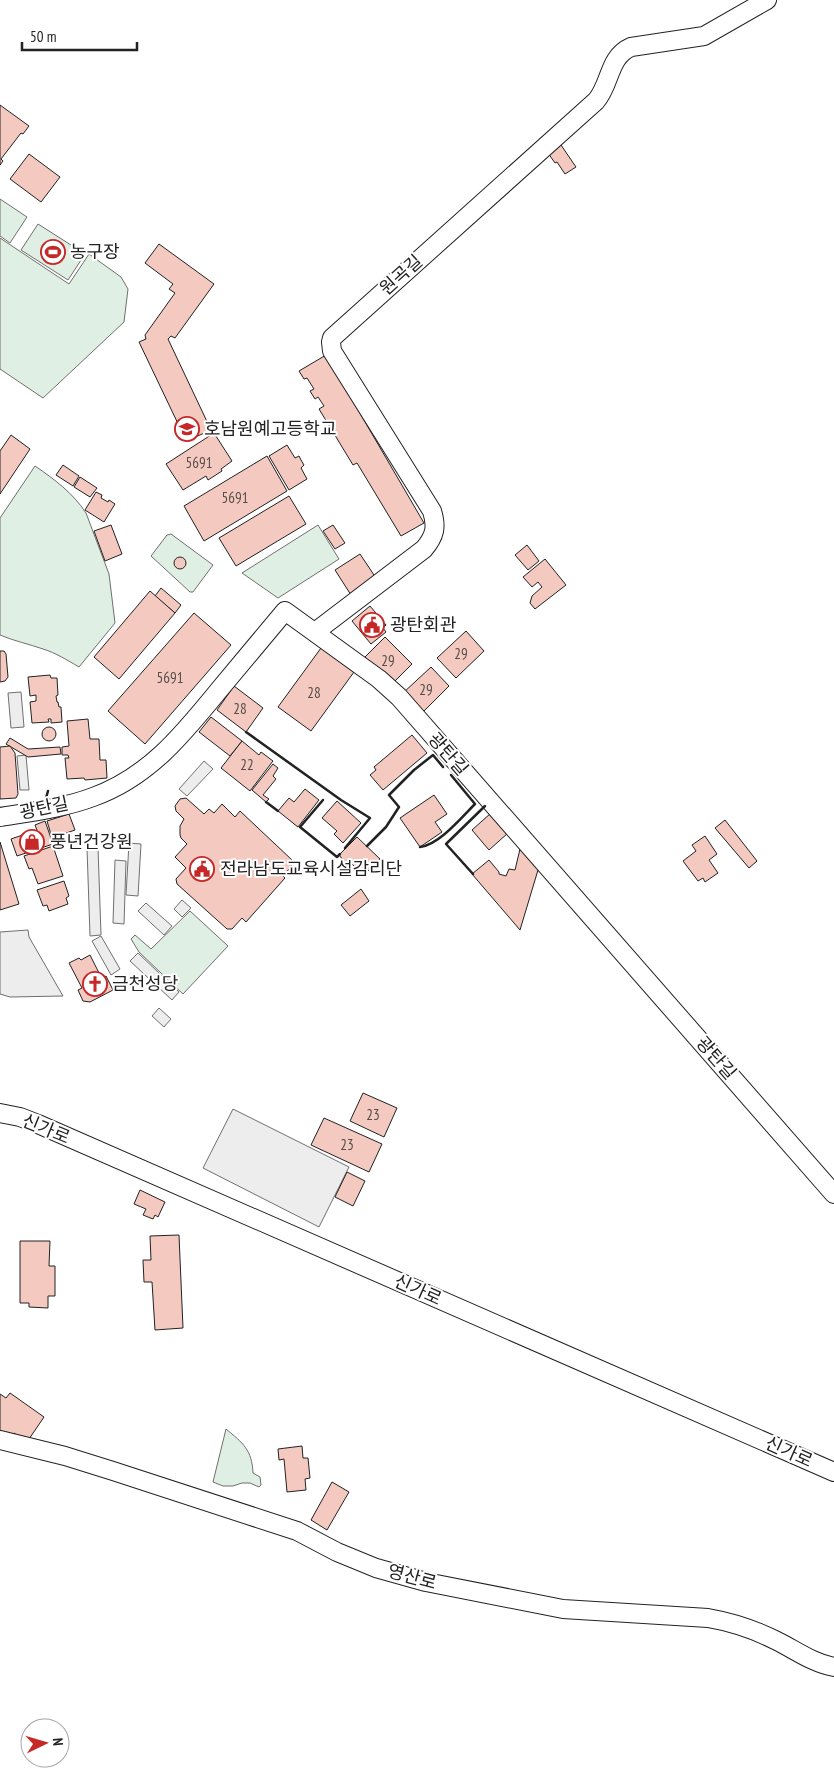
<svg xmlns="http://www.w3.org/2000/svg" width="834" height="1788" font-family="'PT Sans Narrow','Noto Sans KR',sans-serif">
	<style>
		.green { fill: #e0efe3; stroke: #6f6f6f }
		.parking { fill: #ededed; stroke: #6f6f6f }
		.building { fill: #f3c9c0; stroke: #222 }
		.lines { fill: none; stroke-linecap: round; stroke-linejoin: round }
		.minor-casing { stroke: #222; stroke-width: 20 }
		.minor { stroke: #fff; stroke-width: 18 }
		.wall { stroke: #222; stroke-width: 2.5 }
		.labels { text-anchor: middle; stroke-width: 4; stroke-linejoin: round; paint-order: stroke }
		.number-label { font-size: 15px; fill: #564c4a }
		.poi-label { font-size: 18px; fill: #222; stroke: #fff; text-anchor: start }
		.street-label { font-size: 18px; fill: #222; stroke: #fff }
	</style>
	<rect width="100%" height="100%" fill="#fff"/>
	<g class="green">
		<path d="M0,199L27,217L10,243L0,236Z"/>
		<path d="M38,224L85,254L68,280L21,250Z"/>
		<path d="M0,238L69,284L89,254L121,277L128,289L124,322L43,398L0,369Z"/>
		<path d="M35,466C54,479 73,493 86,513L109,574L115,623L79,667C67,660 56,653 43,649C29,644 14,641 0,635V518Z"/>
		<path d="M318,525L339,559L278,598L242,573Z"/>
		<path d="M171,534L213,565L193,592H190L151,556L167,535Z"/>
		<path d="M190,911L228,946L183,994L139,952L131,939L135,935L151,949Z"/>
		<path d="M226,1429C243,1443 252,1450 253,1473L260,1477L261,1485L259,1487L250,1483H242L233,1486H223L213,1482Z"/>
	</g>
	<g class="parking">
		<path d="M21,692L24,727L11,728L8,693Z"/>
		<path d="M26,755L29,790H20L17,756Z"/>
		<path d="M204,761L213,769L187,796L179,789Z"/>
		<path d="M129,843L141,844L138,896L126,895Z"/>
		<path d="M87,848H98L101,935L90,936Z"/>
		<path d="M115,860L126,861L124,924L113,923Z"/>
		<path d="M182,900L191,908L182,917L174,909Z"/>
		<path d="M146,903L172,926L164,935L138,911Z"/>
		<path d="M28,930L29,937L63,996L10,997L0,994V932Z"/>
		<path d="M101,936L120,969L111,975L92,941Z"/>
		<path d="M138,953L179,992L172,1000L130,961Z"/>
		<path d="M159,1008L171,1019L164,1027L152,1016Z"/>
		<path d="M233,1109L349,1167L319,1227L203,1168Z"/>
	</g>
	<g class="building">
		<path d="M0,105L29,126L23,134L21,133L1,159L3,161L0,165Z"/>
		<path d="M561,145L576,167L565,174L557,162L555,163L548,153Z"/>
		<path d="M29,154L60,177L41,202L10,179Z"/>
		<path d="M159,244L214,284L175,338L171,336L168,339L211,430L191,439L186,428L181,430L139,342L146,339L145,335L175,293L169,289L173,284L145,263Z"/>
		<path d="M326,355L424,523L401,536L357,463L353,465L319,409L324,406L318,397L315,399L310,391L314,389L307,378L304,379L299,371Z"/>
		<path d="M214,433L232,461L221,469L222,471L208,480L206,476L183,490L166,464Z"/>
		<path d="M11,435L30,449L0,494V451Z"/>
		<path d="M287,445L295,458L299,456L301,460L304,465L301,468L307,479L289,490L269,456Z"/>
		<path d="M267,456L287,491L204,541L184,506Z"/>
		<path d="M63,465L79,476L73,486L56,475Z"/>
		<path d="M80,477L97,488L90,497L74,487Z"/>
		<path d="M96,492L102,495L101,498L108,502L109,500L115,504L104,522L85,510Z"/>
		<path d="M289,496L306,524L236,566L219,538Z"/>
		<path d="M111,525L122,554L105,561L94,531Z"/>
		<path d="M333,525L345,543L335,549L323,531Z"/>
		<path d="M527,545L539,561L528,570L515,555Z"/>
		<path d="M360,554L376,578L351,595L335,570Z"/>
		<circle cx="180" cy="563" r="6"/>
		<path d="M545,559L566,585L535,609L530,603L532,596L542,587L538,582L532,587L523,577Z"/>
		<path d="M161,588L181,605L175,613L155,596Z"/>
		<path d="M150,591L175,613L119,679L94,657Z"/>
		<path d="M370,606L386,625L383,628L386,632L371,644L352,621Z"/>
		<path d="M194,613L231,645L145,744L108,711Z"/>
		<path d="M466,631L484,651L456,678L437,658Z"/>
		<path d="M385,637L412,664L392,684L365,657Z"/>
		<path d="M321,648L354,672L311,731L278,707Z"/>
		<path d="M0,651H4L6,654L8,677L5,681L0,682Z"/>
		<path d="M431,667L449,686L422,713L403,693Z"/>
		<path d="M50,675L51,678H57L58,695L56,696L57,702H58L59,707H61L62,722L51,723V719H48L49,722L32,723L30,702L36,701V695L30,696L28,677Z"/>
		<path d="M234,686L263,708L246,732L217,710Z"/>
		<path d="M211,717L242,741L230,756L199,732Z"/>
		<path d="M88,719L90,739H99L100,760H106L107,778L85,780L84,778L67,779L65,758H69L68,755H62V747L69,746L67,721Z"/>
		<circle cx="49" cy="734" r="7"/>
		<path d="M412,735L427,753L383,790L370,775L376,770L374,767Z"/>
		<path d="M10,738L28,749L60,747L61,754L28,757L6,744Z"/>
		<path d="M242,741L259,755L261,752L273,761L250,791L221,768Z"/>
		<path d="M10,746L15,753L18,794L16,798L0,799V747Z"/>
		<path d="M273,764L278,768L273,776L276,779L263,795L269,799L266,802L252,790Z"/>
		<path d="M305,789L319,800L298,827L278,811L289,798L294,802Z"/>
		<path d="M434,795L447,814L435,822L442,832L420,847L400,818Z"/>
		<path d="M186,798L204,814L209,809L214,813L222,804L235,817L240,811L292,860L291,867L283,876L285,878L246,922L242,918L232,929H227L177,884L176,879L186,868L175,857L187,844L181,838L180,835V826L184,819L176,811L175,806L180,799Z"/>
		<path d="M337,801L361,823L343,843L334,834L337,831L322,818Z"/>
		<path d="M491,813L508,833L489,850L472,830Z"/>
		<path d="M69,814L75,830L52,838L47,821Z"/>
		<path d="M725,820L757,861L749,868L715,828Z"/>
		<path d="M45,821L53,844L17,856L11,839L37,830L35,825Z"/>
		<path d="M705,836L717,854L709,860L718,873L705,882L703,878L698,881L683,861L696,851L692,845Z"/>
		<path d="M357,837L380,859L363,876L352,864L349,867L339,855Z"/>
		<path d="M0,842L19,904L0,910Z"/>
		<path d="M53,846L63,876L38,884L32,868L29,869L24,856Z"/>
		<path d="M520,849L538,870L520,930L472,874L489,860L499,872V874L506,876L509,869L515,870Z"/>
		<path d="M64,881L69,896L66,898L68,904L49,911L47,905L43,906L37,890Z"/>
		<path d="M361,889L369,901L350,916L341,905Z"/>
		<path d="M90,955L102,979L106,976L113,990L90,1002L83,1001L78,990L82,988L69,963L79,958L81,960Z"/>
		<path d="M363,1093L397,1108L384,1137L350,1121Z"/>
		<path d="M324,1118L382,1144L369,1172L311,1145Z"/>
		<path d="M347,1172L365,1181L353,1206L335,1197Z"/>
		<path d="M140,1190L165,1202L158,1217L155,1215L153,1219L143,1215L146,1209L134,1204Z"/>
		<path d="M179,1235L183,1328L155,1330L152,1282H144L143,1260H151L150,1236Z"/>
		<path d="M20,1241H50L49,1266H55V1296H48V1308L29,1307V1303H20Z"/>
		<path d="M10,1393L44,1417L27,1442L14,1433L10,1440L0,1433V1394L6,1398Z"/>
		<path d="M302,1446L303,1458H308L310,1478L305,1479L306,1490L287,1492L284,1459L279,1460L278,1449Z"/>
		<path d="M332,1482L349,1492L327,1530L311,1520Z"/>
	</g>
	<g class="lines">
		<defs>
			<g id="minor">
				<path d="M315,632L424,549C435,536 437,527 432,511L332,351L331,342L332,338L596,101C611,84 608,57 631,47L704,36L767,0"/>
				<path d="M0,817C31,812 64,808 93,797C149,777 183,734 219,690C241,664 263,637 285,611L379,679L399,697L834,1194"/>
				<path d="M0,1113L20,1117L38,1124L834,1472"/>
				<path d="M0,1440L65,1456L113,1471L297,1531L337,1552L376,1568L426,1582L563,1609L708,1618C731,1622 753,1629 775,1640C794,1649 812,1663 834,1667"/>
			</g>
		</defs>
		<use href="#minor" class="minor-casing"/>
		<use href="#minor" class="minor"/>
		<g class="wall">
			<path d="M246,732L341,800L370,818L345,848"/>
			<path d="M323,800L300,827L337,857L340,854"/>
			<path d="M43,802L46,798L48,791"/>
			<path d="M266,802L278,811"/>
			<path d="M367,846L386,827L399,807L389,795L414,770L433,755L443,767"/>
			<path d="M420,847C439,845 462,817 475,804L451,775"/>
			<path d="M473,874L446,844L485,806"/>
		</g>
	</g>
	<defs>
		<symbol id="stadium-ring" viewBox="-11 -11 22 22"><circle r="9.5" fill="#fff" stroke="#c62828" stroke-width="1.5"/><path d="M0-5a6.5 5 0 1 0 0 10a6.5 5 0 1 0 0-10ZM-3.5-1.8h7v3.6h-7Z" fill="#c62828"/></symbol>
		<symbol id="school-ring" viewBox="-11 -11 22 22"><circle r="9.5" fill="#fff" stroke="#c62828" stroke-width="1.5"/><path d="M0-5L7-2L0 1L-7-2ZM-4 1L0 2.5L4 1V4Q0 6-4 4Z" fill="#c62828"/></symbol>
		<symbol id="civic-ring" viewBox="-11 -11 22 22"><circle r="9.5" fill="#fff" stroke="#c62828" stroke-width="1.5"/><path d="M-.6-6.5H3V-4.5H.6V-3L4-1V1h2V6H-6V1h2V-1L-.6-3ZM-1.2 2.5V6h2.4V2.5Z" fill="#c62828"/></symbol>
		<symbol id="shop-ring" viewBox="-11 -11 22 22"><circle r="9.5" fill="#fff" stroke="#c62828" stroke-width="1.5"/><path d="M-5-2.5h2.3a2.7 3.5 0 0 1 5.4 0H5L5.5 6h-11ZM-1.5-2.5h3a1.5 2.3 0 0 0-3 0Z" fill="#c62828"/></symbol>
		<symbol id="church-ring" viewBox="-11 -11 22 22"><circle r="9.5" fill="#fff" stroke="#c62828" stroke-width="1.5"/><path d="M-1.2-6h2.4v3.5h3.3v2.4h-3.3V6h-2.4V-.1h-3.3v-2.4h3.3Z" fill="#c62828"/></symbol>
	</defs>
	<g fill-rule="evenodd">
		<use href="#stadium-ring" x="39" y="238" width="28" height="28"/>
		<use href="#school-ring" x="173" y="415" width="28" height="28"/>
		<use href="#civic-ring" x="358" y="611" width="28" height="28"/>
		<use href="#shop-ring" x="18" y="828" width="28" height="28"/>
		<use href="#civic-ring" x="188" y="855" width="28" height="28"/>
		<use href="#church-ring" x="81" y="970" width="28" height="28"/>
	</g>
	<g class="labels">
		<g class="number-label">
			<text x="199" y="468">5691</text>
			<text x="235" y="503">5691</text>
			<text x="461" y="659">29</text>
			<text x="388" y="666">29</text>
			<text x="170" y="683">5691</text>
			<text x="426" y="695">29</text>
			<text x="314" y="698">28</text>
			<text x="240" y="714">28</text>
			<text x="247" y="770">22</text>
			<text x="373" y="1120">23</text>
			<text x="347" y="1150">23</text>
		</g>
		<g class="poi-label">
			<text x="70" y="258">농구장</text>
			<text x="204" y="435">호남원예고등학교</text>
			<text x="390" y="631">광탄회관</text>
			<text x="50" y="848">풍년건강원</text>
			<text x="220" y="875">전라남도교육시설감리단</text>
			<text x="112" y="990">금천성당</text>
		</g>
		<g class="street-label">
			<text transform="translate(401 275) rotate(-42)" y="6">원곡길</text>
			<text transform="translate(448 754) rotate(49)" y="6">광탄길</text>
			<text transform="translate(44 808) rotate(-12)" y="6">광탄길</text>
			<text transform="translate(716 1058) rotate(49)" y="6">광탄길</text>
			<text transform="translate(46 1129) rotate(22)" y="6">신가로</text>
			<text transform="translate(418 1290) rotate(24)" y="6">신가로</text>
			<text transform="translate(789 1452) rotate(24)" y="6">신가로</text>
			<text transform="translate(412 1577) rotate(15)" y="6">영산로</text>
		</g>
	</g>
	<g transform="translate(45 1743) rotate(85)"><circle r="24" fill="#ffffff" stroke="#a7a7a7"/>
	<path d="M0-4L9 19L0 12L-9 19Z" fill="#c62828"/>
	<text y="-8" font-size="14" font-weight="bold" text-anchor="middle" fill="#222222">N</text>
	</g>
	<path d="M22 42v8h115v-8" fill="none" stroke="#222222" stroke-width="2.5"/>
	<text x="30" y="42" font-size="15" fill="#222222" stroke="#ffffff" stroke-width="4" paint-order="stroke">50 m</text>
</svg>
